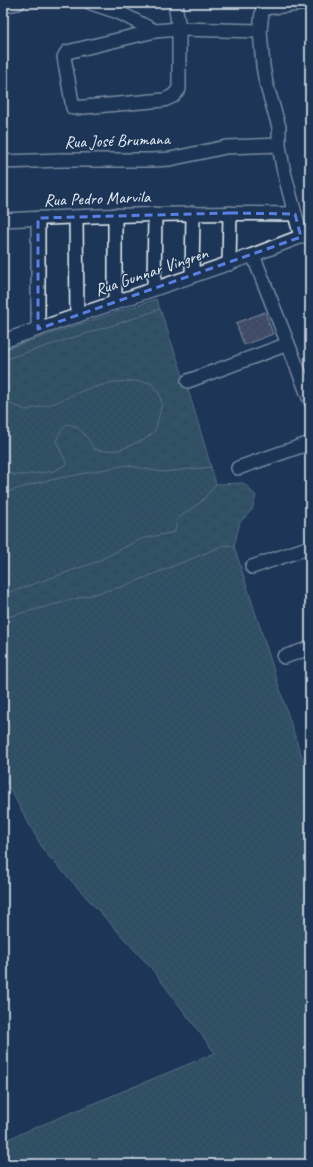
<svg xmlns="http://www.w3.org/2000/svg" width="313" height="1167" font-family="Caveat,sans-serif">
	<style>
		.grass { fill: url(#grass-dots); stroke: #9ab2b8 }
		.wetland { fill: url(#wetland-marsh); stroke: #9ab2b8 }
		.building { fill: url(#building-cross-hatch); stroke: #e8f1f8 }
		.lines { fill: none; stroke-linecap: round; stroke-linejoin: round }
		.minor-casing { stroke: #e8f1f8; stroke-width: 16 }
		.minor { stroke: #1d3557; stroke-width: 13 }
		.marked { fill: none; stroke: #5a7fe2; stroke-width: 3; stroke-dasharray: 8 5; stroke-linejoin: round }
		.labels { text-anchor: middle; stroke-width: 3; stroke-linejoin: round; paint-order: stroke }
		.street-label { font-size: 17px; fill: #e8f1f8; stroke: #1d3557 }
	</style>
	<defs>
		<pattern id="grass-dots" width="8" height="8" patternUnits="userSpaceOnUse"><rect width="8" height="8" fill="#4c7377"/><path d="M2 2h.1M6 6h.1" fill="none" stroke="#495b5e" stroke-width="1.8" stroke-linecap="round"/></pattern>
		<pattern id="wetland-marsh" width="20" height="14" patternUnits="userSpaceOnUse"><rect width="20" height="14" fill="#4c7377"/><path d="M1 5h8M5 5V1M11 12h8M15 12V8" fill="none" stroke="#495b5e"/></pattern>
		<pattern id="building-cross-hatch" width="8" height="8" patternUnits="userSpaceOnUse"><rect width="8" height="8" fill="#696477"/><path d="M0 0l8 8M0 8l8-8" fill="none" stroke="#7e7b8b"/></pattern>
	</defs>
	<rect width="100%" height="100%" fill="#1d3557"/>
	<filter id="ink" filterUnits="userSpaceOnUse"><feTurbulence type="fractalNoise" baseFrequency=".025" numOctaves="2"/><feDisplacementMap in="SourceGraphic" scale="8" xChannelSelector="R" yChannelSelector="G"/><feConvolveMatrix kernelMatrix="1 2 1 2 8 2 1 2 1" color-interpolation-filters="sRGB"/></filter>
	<g filter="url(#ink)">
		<g class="grass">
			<path d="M156,299L160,309L132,319L3,360V350Z"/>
			<path d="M134,381L151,383L159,393L162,404L156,431L144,440L119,450L102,451L94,449L82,432L74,425L56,441L67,464L54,471L24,475H14L3,470V403L6,402L26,410L84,390L113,382Z"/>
			<path d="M126,465L162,472L211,467L216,484L202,501L177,519L175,532L141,539L96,562L14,591L3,593V493L40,482Z"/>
			<path d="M225,545L234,546L299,749L310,775V1164H3V1141L215,1053L152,969L44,851L5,780L3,775V618L124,586Z"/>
		</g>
		<g class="wetland">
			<path d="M160,309L191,399L211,467L162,472L126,465L40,482L3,493V470L14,475H24L54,471L67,464L56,441L60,432L67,424C81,425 87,438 94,449L102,451L119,450L144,440L155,431L162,404L159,393L151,383L134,381L113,382L84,390L52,404L26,410L6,402L3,403V360L132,319Z"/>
			<path d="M244,483L256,496L252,510L240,522L234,546L225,545L124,586L3,618V593L14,591L96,562L141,539L175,532L177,519L202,501L216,484Z"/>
		</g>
		<path class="building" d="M265,312L273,334L244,345L236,323Z"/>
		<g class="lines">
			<defs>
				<g id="minor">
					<path d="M91,3L118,12L155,31L179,29L260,31"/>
					<path d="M263,3L260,31L263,66L266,83L279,127V145L283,168L301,237"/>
					<path d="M3,6L18,3"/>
					<path d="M263,8L310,3"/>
					<path d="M155,31L67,52L64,57L73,108L164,100L173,96L179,89V29L176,10L177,3"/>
					<path d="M3,162L61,160H152L170,159L226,147L279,145"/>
					<path d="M115,215V303"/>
					<path d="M76,217L77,316"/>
					<path d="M38,218V329"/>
					<path d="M3,220C100,215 197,212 295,214"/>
					<path d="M253,255L310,400"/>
					<path d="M229,264L230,213"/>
					<path d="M192,276L193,213"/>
					<path d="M154,288L155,214"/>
					<path d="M3,341L253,255L310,233"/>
					<path d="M188,381L288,344"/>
					<path d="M238,468L310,443"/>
					<path d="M252,567L310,547"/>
					<path d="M284,657L310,648"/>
				</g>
			</defs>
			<use href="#minor" class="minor-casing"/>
			<use href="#minor" class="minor"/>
		</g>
	</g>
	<path d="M0 0H313V1167H0ZM230,213L295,214L301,237L38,329V218Z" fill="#1d3557" fill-opacity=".55" fill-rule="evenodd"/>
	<path class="marked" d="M230,213L295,214L301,237L38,329V218Z"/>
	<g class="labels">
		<g class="street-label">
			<text transform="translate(117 140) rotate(-2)" y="6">Rua José Brumana</text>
			<text transform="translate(97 198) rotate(-2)" y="6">Rua Pedro Marvila</text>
			<text transform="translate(151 271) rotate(-19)" y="6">Rua Gunnar Vingren</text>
		</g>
	</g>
	<rect width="313" height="1167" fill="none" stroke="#1d3557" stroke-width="16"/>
	<rect x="8" y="8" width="297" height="1151" fill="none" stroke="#e8f1f8" stroke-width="1.5" filter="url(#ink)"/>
</svg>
